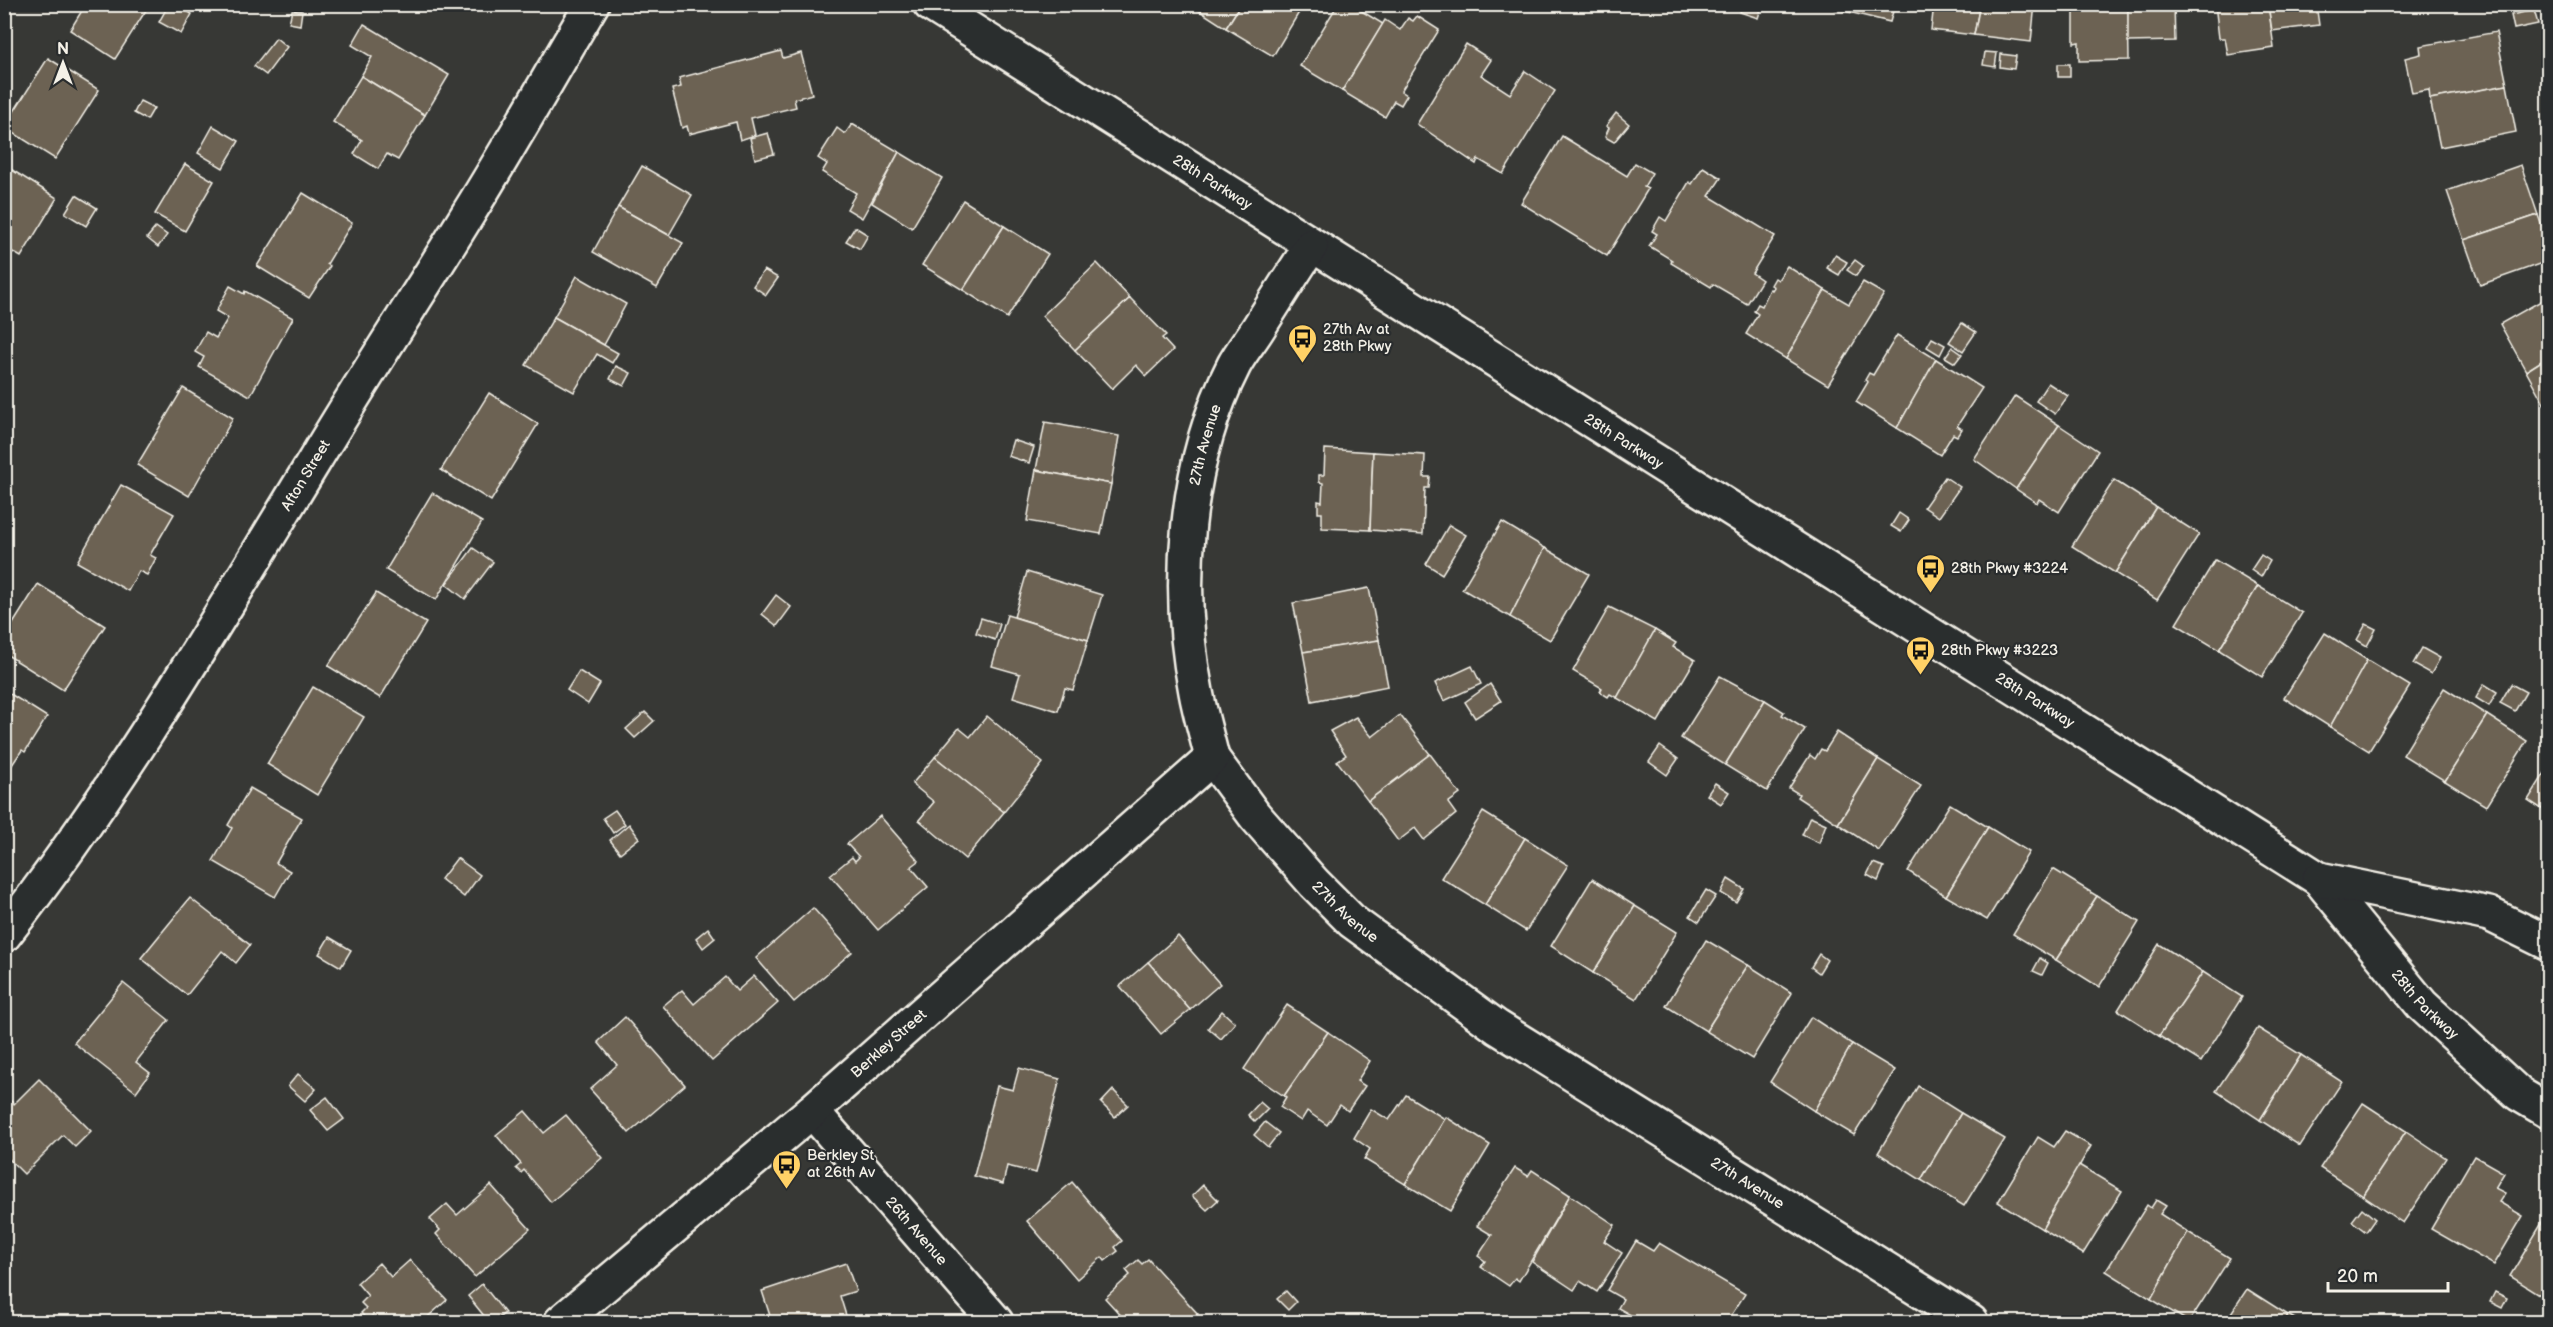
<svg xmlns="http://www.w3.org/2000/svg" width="2553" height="1327" font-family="'Balsamiq Sans',sans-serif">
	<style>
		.building { fill: #6c6253; stroke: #f4f1e8; stroke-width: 1.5 }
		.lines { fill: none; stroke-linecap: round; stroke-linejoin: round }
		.minor-casing { stroke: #f4f1e8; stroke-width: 38 }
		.tertiary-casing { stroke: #f4f1e8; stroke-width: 38 }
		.minor { stroke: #2a2d2e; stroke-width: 33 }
		.tertiary { stroke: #2a2d2e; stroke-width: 33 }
		.labels { text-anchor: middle; stroke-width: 4.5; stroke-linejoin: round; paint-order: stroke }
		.street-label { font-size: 15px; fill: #f4f1e8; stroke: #2a2d2e }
		.poi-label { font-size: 15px; fill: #f4f1e8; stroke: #2a2d2e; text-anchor: start }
	</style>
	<rect width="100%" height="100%" fill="#373835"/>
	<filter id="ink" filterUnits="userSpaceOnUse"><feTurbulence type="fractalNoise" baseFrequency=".0167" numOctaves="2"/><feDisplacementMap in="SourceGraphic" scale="12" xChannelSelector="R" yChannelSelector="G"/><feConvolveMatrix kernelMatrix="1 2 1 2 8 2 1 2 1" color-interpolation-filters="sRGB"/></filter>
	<g filter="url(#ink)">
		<g class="building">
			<path d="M86,4H150L115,59L70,30Z"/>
			<path d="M169,4H175L192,14L181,34L159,22Z"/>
			<path d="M1189,4H1241L1226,28Z"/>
			<path d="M1241,4H1304L1273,56L1226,28Z"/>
			<path d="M1338,4H1350L1383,24L1342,91L1300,66Z"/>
			<path d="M1743,4L1762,6L1758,18L1740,12Z"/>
			<path d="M1817,4H1841L1840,10Z"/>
			<path d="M1841,4H1895L1890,22L1840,10Z"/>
			<path d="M1934,4H1980L1974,35L1931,30Z"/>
			<path d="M1980,4H2035L2031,42L1974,35Z"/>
			<path d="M2074,4H2128L2129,60L2079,61V42L2074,43Z"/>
			<path d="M2128,4H2174L2175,41L2128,42Z"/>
			<path d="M2215,4H2268L2274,48L2228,55L2225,38H2219Z"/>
			<path d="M2268,4H2316L2319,25L2272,31Z"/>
			<path d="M292,10L302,11L300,25L289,23Z"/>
			<path d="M2534,10L2538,24L2514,29L2511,15Z"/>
			<path d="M1417,16L1439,30L1401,91L1407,95L1401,105L1394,101L1385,117L1342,91L1385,20L1400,30L1408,18L1413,21Z"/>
			<path d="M364,24L449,75L425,115L361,76L372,57L352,45Z"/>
			<path d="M2496,32L2507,85L2430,99L2429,90L2412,93L2405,58L2421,54L2420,46Z"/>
			<path d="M276,38L287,47L266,75L254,66Z"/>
			<path d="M1466,44L1491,60L1481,75L1510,94L1525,71L1555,91L1503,174L1478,159L1476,164L1417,124Z"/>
			<path d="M781,51L783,58L801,53L812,94L794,99L796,107L751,118L755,135L740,140L736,122L689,134L687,126L682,128L672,89L681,87L679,78Z"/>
			<path d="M1985,52L1997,53L1995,67L1983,65Z"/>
			<path d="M2001,54L2016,56L2014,69L2000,67Z"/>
			<path d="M48,58L99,90L55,159L4,127Z"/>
			<rect x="2058" y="64" width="12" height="13"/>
			<path d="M361,76L425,115L398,160L387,154L378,169L354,154L362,140L333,122Z"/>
			<path d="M2507,85L2516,132L2440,147L2430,99Z"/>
			<path d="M140,101L154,108L147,120L134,113Z"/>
			<path d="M1616,113L1629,124L1614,142L1605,137L1609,128L1606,126Z"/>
			<path d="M852,124L899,152L862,218L847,209L856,193L822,172L827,164L818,158L837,128L845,134Z"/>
			<path d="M213,126L239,141L223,168L198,153Z"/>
			<path d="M768,133L774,154L755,159L750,138Z"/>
			<path d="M1562,136L1627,176L1635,163L1652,173L1644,187L1648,189L1607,256L1521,203Z"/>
			<path d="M899,152L942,178L912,228L872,203Z"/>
			<path d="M185,164L214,181L185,231L155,214Z"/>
			<path d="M4,165L57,198L21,257L4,247Z"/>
			<path d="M2521,165L2538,215L2464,240L2447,191Z"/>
			<path d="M642,166L692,195L669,235L618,207Z"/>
			<path d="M1703,167L1721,178L1709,196L1775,236L1752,273L1762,280L1747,304L1713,284L1711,287L1671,263L1672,260L1649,246L1657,234L1652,231L1660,217L1666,221L1689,182L1692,184Z"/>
			<path d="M303,193L352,223L327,264L330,266L309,298L257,266Z"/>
			<path d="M76,195L97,208L86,226L65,213Z"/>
			<path d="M963,200L1004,226L963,290L922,265Z"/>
			<path d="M618,207L683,243L657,288L593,252Z"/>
			<path d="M2538,215L2548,244V261L2480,285L2464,240Z"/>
			<path d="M1004,226L1048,254L1007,318L963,290Z"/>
			<path d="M156,227L167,235L158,247L147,238Z"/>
			<path d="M855,227L868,235L860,249L846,241Z"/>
			<path d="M1835,255L1847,262L1839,275L1827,268Z"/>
			<path d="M1855,260L1863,266L1856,276L1847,270Z"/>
			<path d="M1097,263L1130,298L1075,350L1042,316Z"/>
			<path d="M1787,266L1825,290L1786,359L1746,334L1758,314L1754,311L1758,304L1762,306L1770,289L1772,290L1774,287L1771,285L1775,278L1778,280Z"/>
			<path d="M764,270L778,278L766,295L753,286Z"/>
			<path d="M577,276L626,304L604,345L554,317Z"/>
			<path d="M1863,282L1884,294L1828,385L1786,359L1825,290L1849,304Z"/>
			<path d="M230,286L244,294L245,291L293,318L250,396L199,367L204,357L195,352L206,332L216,338L228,318L216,311Z"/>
			<path d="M2548,297V357L2526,371L2500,324Z"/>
			<path d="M1130,298L1166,335L1162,338L1173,350L1146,376L1136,365L1112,389L1075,350Z"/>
			<path d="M554,317L618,353L612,363L597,354L574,392L526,365Z"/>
			<path d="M1962,323L1976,332L1963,351L1949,342Z"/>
			<path d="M1897,335L1936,359L1897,428L1856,402L1868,382L1865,380L1869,373L1873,375Z"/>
			<path d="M1932,338L1945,345L1940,355L1927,347Z"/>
			<path d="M1952,347L1962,354L1955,363L1945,357Z"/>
			<path d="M2548,357V411L2526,371Z"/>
			<path d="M1936,359L1982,388L1957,426L1962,429L1957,436L1953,434L1940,455L1897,428Z"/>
			<path d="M616,366L631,373L624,386L610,379Z"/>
			<path d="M2048,383L2068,396L2055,414L2036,401Z"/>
			<path d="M183,388L233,418L189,496L137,465Z"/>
			<path d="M489,393L538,424L491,501L441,470Z"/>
			<path d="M2015,396L2059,425L2016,489L1974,459Z"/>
			<path d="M1045,422L1119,436L1111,484L1036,470Z"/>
			<path d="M2059,425L2098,451L2059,512L2039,499L2037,503L2016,489Z"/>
			<path d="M1013,440L1034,447L1029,463L1008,456Z"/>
			<path d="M1325,449L1373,452L1370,530L1322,528V513H1318V501L1322,502L1323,483L1319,482V475H1324Z"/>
			<path d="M1373,452L1425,455L1424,477H1430L1429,488H1425L1423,534L1370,530Z"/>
			<path d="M1036,470L1111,484L1101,534L1027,521Z"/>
			<path d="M1945,477L1960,487L1939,517L1924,507Z"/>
			<path d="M2114,480L2156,507L2115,573L2072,546Z"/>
			<path d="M121,485L174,514L150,555L156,558L147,575L139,571L128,591L77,562Z"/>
			<path d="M432,493L482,522L436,600L386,570Z"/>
			<path d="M2156,507L2199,534L2157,600L2115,573Z"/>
			<path d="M1899,513L1909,520L1901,532L1891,526Z"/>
			<path d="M1502,522L1545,548L1510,617L1462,589Z"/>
			<path d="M1449,525L1466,535L1442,574L1426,564Z"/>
			<path d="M473,548L493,562L465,599L446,584Z"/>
			<path d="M1545,548L1589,574L1550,640L1510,617Z"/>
			<path d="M2261,555L2270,561L2261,577L2251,570Z"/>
			<path d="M2215,560L2258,586L2219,650L2176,624Z"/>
			<path d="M1027,572L1102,595L1088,640L1014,617Z"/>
			<path d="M38,584L105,626L63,690L4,653V638Z"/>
			<path d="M2258,586L2302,613L2262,677L2219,650Z"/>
			<path d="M1369,588L1379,640L1303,652L1293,603Z"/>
			<path d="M376,593L426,623L380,698L328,666Z"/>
			<path d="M776,595L791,607L777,626L762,614Z"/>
			<path d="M1609,607L1655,630L1617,698L1610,694L1608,697L1600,692L1602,688L1573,671Z"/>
			<path d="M1007,615L1088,640L1073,690L1065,688L1058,711L1013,697L1020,674L992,666Z"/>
			<path d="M981,618L1000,624L995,640L976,633Z"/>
			<path d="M2366,624L2376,629L2367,646L2357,640Z"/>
			<path d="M1655,630L1676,643L1673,647L1695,660L1658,722L1617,698Z"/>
			<path d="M2325,633L2367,660L2330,727L2284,698Z"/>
			<path d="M1379,640L1388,686L1312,701L1303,652Z"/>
			<path d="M2422,648L2440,658L2431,674L2413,664Z"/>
			<path d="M2367,660L2410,686L2369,751L2330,727Z"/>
			<path d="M1472,666L1481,684L1444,701L1435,683Z"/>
			<path d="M579,671L600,684L588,704L567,690Z"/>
			<path d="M1720,676L1765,700L1725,765L1681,738Z"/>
			<path d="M1490,684L1501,701L1475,718L1465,702Z"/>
			<path d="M2484,684L2497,692L2489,706L2476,698Z"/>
			<path d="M2511,684L2526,692L2515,711L2500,703Z"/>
			<path d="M313,687L364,717L317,795L267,764Z"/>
			<path d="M2444,688L2487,715L2445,781L2403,755Z"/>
			<path d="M4,690L47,717L25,752L22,750L4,777Z"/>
			<path d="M1765,700L1784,712L1782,715L1805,729L1767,791L1725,765Z"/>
			<path d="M645,712L654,721L635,738L626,729Z"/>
			<path d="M1400,715L1430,754L1368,801L1337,761L1346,755L1330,731L1356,717L1372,737Z"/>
			<path d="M2487,715L2527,741L2486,806L2445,781Z"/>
			<path d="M987,716L1043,763L1004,812L935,757L959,728L970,737Z"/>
			<path d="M1837,732L1878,759L1838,824L1797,797L1799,794L1789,788L1810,755L1815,759L1821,749L1825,751Z"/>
			<path d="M1660,746L1678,759L1667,775L1649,762Z"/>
			<path d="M1430,754L1460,794L1448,803L1456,814L1424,840L1415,828L1398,841L1368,801Z"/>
			<path d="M935,757L1004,812L965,859L919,820L934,802L912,784Z"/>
			<path d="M1878,759L1921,786L1879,851L1838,824Z"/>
			<path d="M2548,768V813L2528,800Z"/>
			<path d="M1715,783L1729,792L1721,804L1707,795Z"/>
			<path d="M250,788L302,818L276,863L290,871L275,897L213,861L232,828L228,825Z"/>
			<path d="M1950,804L1988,827L1946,896L1908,871Z"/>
			<path d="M615,810L625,824L613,833L603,818Z"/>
			<path d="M1483,812L1525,838L1485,905L1441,878Z"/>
			<path d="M880,816L919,861L911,867L928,887L878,930L830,875L852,857L855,861L859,857L847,844Z"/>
			<path d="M1810,817L1826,824L1819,843L1802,835Z"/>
			<path d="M629,824L639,838L620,853L610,840Z"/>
			<path d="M1988,827L2029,852L1987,920L1946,896Z"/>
			<path d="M1525,838L1568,865L1526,931L1485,905Z"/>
			<path d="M457,858L480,875L464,897L441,879Z"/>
			<path d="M1873,863L1884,867L1878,881L1867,875Z"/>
			<path d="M2053,869L2097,896L2056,960L2013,934Z"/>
			<path d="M1592,879L1635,906L1593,973L1551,946Z"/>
			<path d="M1728,879L1744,889L1736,902L1721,893Z"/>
			<path d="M1706,890L1716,896L1699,922L1690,916Z"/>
			<path d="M2097,896L2139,922L2099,987L2056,960Z"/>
			<path d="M190,898L250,945L236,963L222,951L187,995L141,958Z"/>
			<path d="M1635,906L1677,932L1636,999L1593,973Z"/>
			<path d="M813,908L852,952L794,1002L756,958Z"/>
			<path d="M708,928L715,938L703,948L696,938Z"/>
			<path d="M1178,936L1220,984L1190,1010L1148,962Z"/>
			<path d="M329,937L351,950L341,967L319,954Z"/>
			<path d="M1706,940L1748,965L1706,1031L1666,1006Z"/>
			<path d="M2159,944L2203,972L2159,1036L2118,1010Z"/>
			<path d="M1819,954L1827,960L1819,973L1811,967Z"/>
			<path d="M2040,958L2048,963L2042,975L2033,971Z"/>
			<path d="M1148,962L1190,1010L1161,1034L1120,986Z"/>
			<path d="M1748,965L1792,993L1752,1059L1706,1031Z"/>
			<path d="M2203,972L2242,997L2201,1062L2159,1036Z"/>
			<path d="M754,976L778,1003L712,1061L663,1006L682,990L694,1004L725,977L737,991Z"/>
			<path d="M123,983L169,1020L136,1062L150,1073L136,1092L74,1043Z"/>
			<path d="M1287,1005L1328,1032L1284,1096L1244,1069Z"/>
			<path d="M1222,1011L1235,1023L1221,1039L1208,1028Z"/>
			<path d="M625,1017L685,1085L629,1133L590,1089L617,1065L598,1042Z"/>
			<path d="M1811,1017L1852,1044L1814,1111L1770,1082Z"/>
			<path d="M2258,1028L2301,1055L2260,1120L2216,1091Z"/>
			<path d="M1328,1032L1370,1061L1357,1081L1365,1086L1348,1111L1340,1105L1327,1125L1307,1111L1301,1121L1280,1107L1286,1097L1284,1096Z"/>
			<path d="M1852,1044L1895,1070L1854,1135L1814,1111Z"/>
			<path d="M2301,1055L2342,1082L2300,1146L2260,1120Z"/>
			<path d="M1019,1068L1060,1079L1036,1173L1007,1166L1003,1184L974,1176L997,1086L1013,1090Z"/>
			<path d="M298,1074L316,1089L305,1101L288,1086Z"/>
			<path d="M39,1079L91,1131L75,1147L63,1135L24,1174L4,1154V1107L11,1101L14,1104Z"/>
			<path d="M1918,1086L1961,1113L1921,1180L1878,1153Z"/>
			<path d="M1113,1090L1128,1105L1115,1117L1101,1103Z"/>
			<path d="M1406,1095L1445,1119L1405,1184L1364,1159L1370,1149L1354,1138L1371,1109L1389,1120Z"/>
			<path d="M327,1097L344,1119L328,1131L310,1110Z"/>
			<path d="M1260,1102L1268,1109L1255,1122L1248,1115Z"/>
			<path d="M2363,1103L2406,1131L2363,1196L2320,1168Z"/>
			<path d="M525,1111L544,1133L566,1115L602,1158L551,1202L524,1170L521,1173L516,1168L521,1164L496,1135Z"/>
			<path d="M1961,1113L2005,1139L1964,1206L1921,1180Z"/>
			<path d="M1446,1117L1490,1145L1450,1211L1405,1184Z"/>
			<path d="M1265,1122L1279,1133L1268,1147L1254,1135Z"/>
			<path d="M2065,1131L2091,1146L2042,1229L1998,1202L2038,1137L2054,1147Z"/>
			<path d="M2406,1131L2446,1158L2403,1223L2363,1196Z"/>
			<path d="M2474,1156L2504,1173L2495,1188L2505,1193L2499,1202L2523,1216L2494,1265L2431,1229Z"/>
			<path d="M2079,1165L2122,1191L2083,1254L2042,1229Z"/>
			<path d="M1515,1168L1528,1176L1532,1170L1570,1195L1519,1281L1515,1278L1509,1286L1481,1267L1485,1261L1478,1256L1492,1235L1477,1226Z"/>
			<path d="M1072,1182L1122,1241L1115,1247L1118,1251L1105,1261L1102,1257L1077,1279L1027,1221Z"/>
			<path d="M491,1185L530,1229L475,1277L436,1234L440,1230L430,1219L447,1204L457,1215Z"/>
			<path d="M1203,1185L1218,1200L1207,1210L1192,1196Z"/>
			<path d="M1570,1195L1615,1225L1604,1241L1622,1253L1597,1292L1580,1281L1574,1290L1532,1262Z"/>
			<path d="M2156,1200L2166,1206L2160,1214L2188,1232L2151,1299L2106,1271L2147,1205L2151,1208Z"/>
			<path d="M2362,1208L2375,1219L2366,1232L2352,1221Z"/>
			<path d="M2548,1213V1300L2510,1276Z"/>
			<path d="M2188,1232L2230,1258L2189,1322L2151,1299Z"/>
			<path d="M1636,1241L1653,1251L1659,1243L1745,1294L1727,1322H1643L1618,1308L1623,1299L1607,1290Z"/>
			<path d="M1148,1259L1198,1314L1188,1322H1127L1105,1298L1130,1275L1126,1270L1138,1260L1142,1264Z"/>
			<path d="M410,1260L447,1300L422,1322H377L372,1316L367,1320L361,1313L366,1308L361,1303L368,1296L357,1283L379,1263L391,1277Z"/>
			<path d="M846,1263L856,1291L840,1296L848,1322H772L762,1291Z"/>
			<path d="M482,1284L505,1313L493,1322H489L468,1296Z"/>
			<path d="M2247,1289L2288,1315L2284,1322H2225Z"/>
			<path d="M1286,1291L1296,1302L1288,1310L1277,1299Z"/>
			<path d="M2495,1292L2507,1298L2502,1308L2490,1302Z"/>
			<path d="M2288,1315L2300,1322H2284Z"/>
			<path d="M67,1317V1322H44V1320Z"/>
		</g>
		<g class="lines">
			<defs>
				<g id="minor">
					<path id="s1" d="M1212,758L1255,816L1314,883L1353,922L1497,1027L1971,1322"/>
					<path id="s2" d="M4,935C119,789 216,622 313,463C363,379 417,297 468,214C511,145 551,74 592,4"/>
					<path id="s3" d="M812,1111L996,1322"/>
				</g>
				<g id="tertiary">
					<path id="s4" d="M930,4L2319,879L2422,1005L2519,1094L2548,1111"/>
					<path d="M2319,879L2489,914L2548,943"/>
					<path id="s5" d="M561,1322L812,1111L1212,758C1207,736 1200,714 1196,692C1175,587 1185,461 1234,365C1241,352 1251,340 1259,327C1276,300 1293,273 1311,246"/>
				</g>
			</defs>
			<use href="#minor" class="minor-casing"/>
			<use href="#tertiary" class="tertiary-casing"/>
			<use href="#minor" class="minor"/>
			<use href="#tertiary" class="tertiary"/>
		</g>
	</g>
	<defs>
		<symbol id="bus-pin" viewBox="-11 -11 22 30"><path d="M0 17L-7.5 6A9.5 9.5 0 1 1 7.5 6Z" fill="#ffd166" stroke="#2a2d2e"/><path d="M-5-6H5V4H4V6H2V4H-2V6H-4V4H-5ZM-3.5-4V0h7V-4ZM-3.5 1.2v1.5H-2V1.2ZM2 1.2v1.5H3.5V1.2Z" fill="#111"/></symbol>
	</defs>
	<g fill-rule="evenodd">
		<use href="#bus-pin" x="1286" y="322" width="33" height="45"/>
		<use href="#bus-pin" x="1914" y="552" width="33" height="45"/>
		<use href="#bus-pin" x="1904" y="634" width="33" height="45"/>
		<use href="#bus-pin" x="770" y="1148" width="33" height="45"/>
	</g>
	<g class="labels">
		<g class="street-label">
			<text dy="5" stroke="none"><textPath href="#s4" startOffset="334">28th Parkway</textPath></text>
			<text dy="5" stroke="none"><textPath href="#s4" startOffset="820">28th Parkway</textPath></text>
			<text dy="5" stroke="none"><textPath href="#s5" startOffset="1179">27th Avenue</textPath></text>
			<text dy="5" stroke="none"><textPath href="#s2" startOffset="550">Afton Street</textPath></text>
			<text dy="5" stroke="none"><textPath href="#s4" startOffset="1306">28th Parkway</textPath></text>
			<text dy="5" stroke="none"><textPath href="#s1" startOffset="204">27th Avenue</textPath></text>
			<text dy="5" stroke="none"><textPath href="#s4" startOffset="1806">28th Parkway</textPath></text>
			<text dy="5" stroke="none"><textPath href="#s5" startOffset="430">Berkley Street</textPath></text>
			<text dy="5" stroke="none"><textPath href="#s1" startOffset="690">27th Avenue</textPath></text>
			<text dy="5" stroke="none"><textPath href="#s3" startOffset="159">26th Avenue</textPath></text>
		</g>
		<g class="poi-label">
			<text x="1323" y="334">27th Av at<tspan x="1323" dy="17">28th Pkwy</tspan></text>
			<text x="1951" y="573">28th Pkwy #3224</text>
			<text x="1941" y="655">28th Pkwy #3223</text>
			<text x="807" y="1160">Berkley St<tspan x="807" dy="17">at 26th Av</tspan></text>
		</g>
	</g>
	<rect width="2553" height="1327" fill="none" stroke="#2a2d2e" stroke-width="24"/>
	<rect x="12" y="12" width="2529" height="1303" fill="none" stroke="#f4f1e8" stroke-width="2" filter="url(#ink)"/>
	<g transform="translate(63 63)" stroke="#2a2d2e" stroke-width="4.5" paint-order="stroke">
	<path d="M0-4.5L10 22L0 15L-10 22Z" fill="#f4f1e8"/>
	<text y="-9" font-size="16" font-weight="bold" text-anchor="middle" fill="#f4f1e8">N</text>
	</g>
	<path d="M2328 1282v9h120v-9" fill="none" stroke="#f4f1e8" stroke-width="3"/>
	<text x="2337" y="1282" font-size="18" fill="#f4f1e8" stroke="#2a2d2e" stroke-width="4.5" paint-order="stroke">20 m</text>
</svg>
